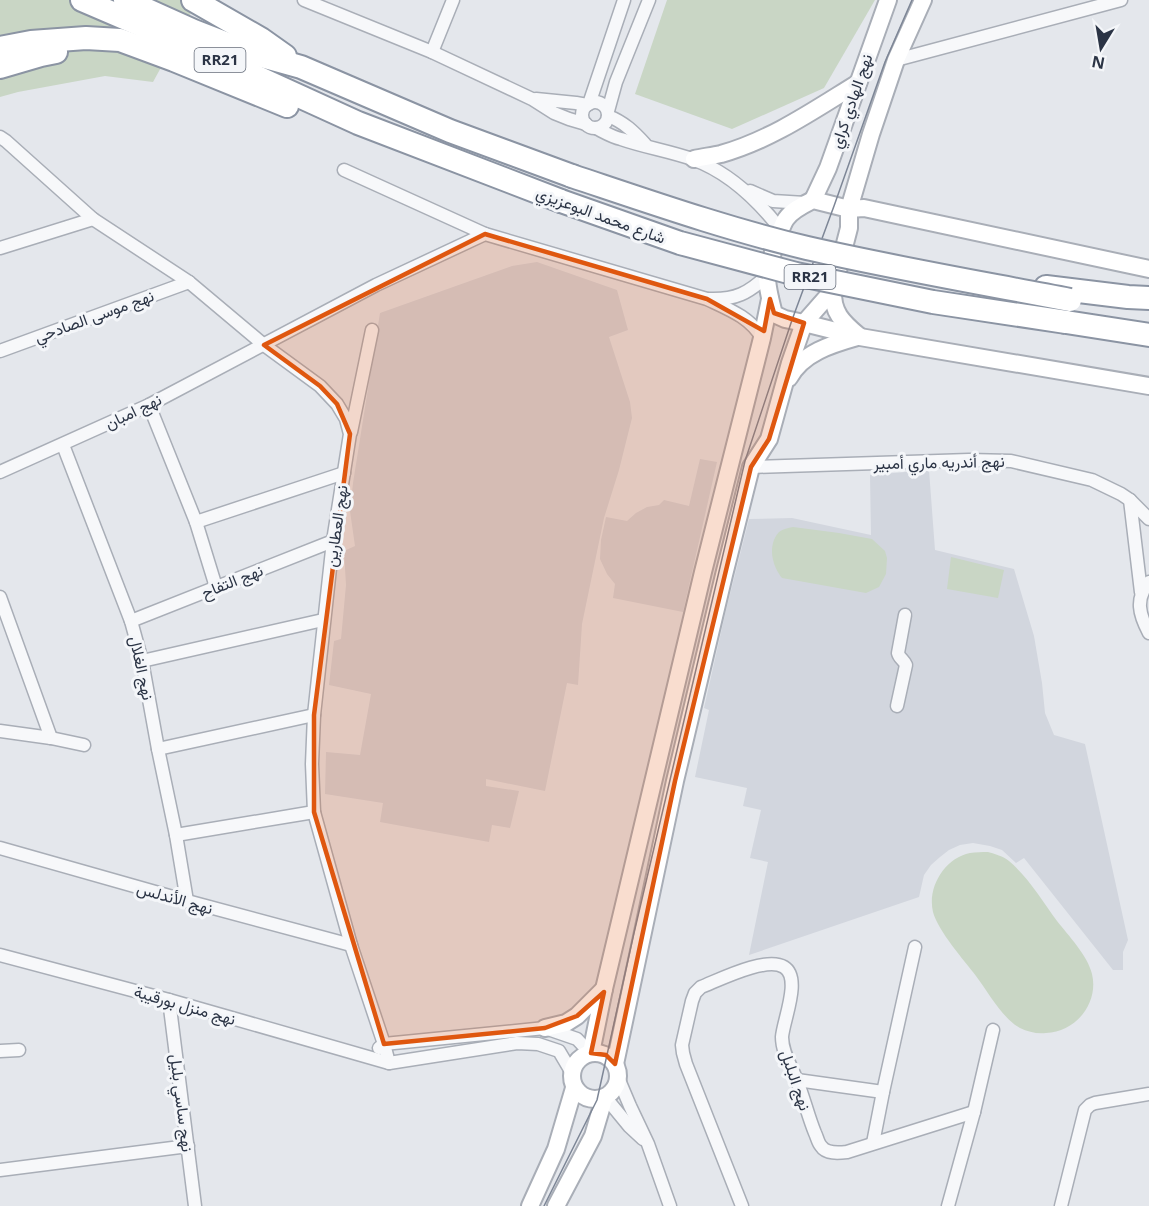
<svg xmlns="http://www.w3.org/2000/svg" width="1149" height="1206" font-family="'Open Sans',Vazirmatn,sans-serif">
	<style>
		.built { fill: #d2d6de }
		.green { fill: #c9d6c5 }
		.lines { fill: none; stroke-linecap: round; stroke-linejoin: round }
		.street-casing { stroke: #a9aeb7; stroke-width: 15 }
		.secondary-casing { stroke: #a9aeb7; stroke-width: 20 }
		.highway-casing { stroke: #8b94a3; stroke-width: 26 }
		.street { stroke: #f7f8fa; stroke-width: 12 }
		.secondary { stroke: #fff; stroke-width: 16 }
		.highway { stroke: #fff; stroke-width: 22 }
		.tram { stroke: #7d8696; stroke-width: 1.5 }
		.highway-bridge-casing { stroke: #8b94a3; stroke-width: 26; stroke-linecap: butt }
		.highway-bridge { stroke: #fff; stroke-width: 22 }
		.marked { fill: #df570f; fill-opacity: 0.2; stroke: #df570f; stroke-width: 4.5; stroke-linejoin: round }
		.labels { text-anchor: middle; stroke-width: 6; stroke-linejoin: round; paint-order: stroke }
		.shield { fill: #f4f6f9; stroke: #676e7b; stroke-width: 1.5 }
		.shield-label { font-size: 15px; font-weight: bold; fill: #2b3445 }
		.street-label { font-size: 16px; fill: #2b3445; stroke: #f4f6f9 }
	</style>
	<rect width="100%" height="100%" fill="#e4e7ec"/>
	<g class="built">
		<path d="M537,262L617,290L628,330L609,337L630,402L632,418L619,470L604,518L582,624L578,685L567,683L545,791L486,779V786L519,791L510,828L492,825L489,842L380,822L383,803L325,794L326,752L360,755L371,694L329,685L334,641L341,639L346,585L344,551L355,546L350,511L353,483L380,313L512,266Z"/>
		<path d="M700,459L717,462L683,612L613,598L615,584L607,574L600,559L601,540L606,517L627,521L636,513L647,507L659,505L664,500L689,506Z"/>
		<path d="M929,470L935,550L1014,569L1034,636L1042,683L1045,713L1054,735L1085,744L1128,940L1123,952V970H1113L1024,858L1016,863L1002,850L990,846L973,843L960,845L949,850L940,857L931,865L924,875L919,897L749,955L768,862L750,858L761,810L743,806L747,788L695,777L709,710L704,708L726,610L749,519L792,518L871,535L870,475Z"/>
	</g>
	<g class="green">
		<path d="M0,0H198L153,82L105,76L18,92L0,97Z"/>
		<path d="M667,0H875L824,88L732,129L635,94Z"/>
		<path d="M793,527L839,533L872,539L885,551L887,558L886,574L879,587L866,593L782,578C772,566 767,545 779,532C783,529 788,528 793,527Z"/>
		<path d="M951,557L1004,570L998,598L947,589Z"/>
		<path d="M988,852C995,854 1003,856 1009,861C1028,877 1042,900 1057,921C1068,935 1088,956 1092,974C1099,1003 1076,1032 1046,1033C1037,1034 1028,1032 1020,1028C1003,1019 988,992 976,976C964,960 938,931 933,912C927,887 945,858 970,853C976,852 982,852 988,852Z"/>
	</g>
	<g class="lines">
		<defs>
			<g id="street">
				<path d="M304,0L432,52L532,99L554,113L569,119L586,124"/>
				<path d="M432,52L453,0"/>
				<path d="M896,60L1121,0"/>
				<path d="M536,99L576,103L587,105"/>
				<circle cx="595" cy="115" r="13"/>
				<path d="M589,104L624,0"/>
				<path d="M608,111L616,82L649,0"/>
				<path d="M608,116C624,122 634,132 645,144"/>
				<path d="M596,128C604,132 612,137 621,139C644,147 669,151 692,159C729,172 757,199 781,230"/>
				<path d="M0,137L6,141L93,219L189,282L264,345L320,386L337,404L346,419L350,434L333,541L314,715L312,764L314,812L351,945L384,1044L389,1063"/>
				<path d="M344,170L485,234"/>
				<path d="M750,191L773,201L805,203"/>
				<path d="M0,248L93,219"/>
				<path d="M709,299C736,300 748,293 767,276"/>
				<path d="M0,351L189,282"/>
				<path d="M149,405L196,522L216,587"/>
				<path d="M351,432L372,330"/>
				<path d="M63,445L131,621L142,661L158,749L176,835L187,901"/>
				<path d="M751,467L969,460L1011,461L1092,480L1121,494L1130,500L1149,519"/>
				<path d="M0,472L149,405L376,285L485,234L707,299C728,309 750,317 762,338"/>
				<path d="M1130,500L1141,592"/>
				<path d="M196,522L344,473"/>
				<path d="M1149,582C1135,599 1139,614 1149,633"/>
				<path d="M0,597L51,738"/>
				<path d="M131,621L333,541"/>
				<path d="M142,661L323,620"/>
				<path d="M897,706L906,665C904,660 899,658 898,653L905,615"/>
				<path d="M0,731L51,738L84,745"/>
				<path d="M158,749L314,715"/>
				<path d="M176,835L314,812"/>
				<path d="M0,848L187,901L351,945"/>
				<path d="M0,955L169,1000L389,1063L517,1043L538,1044L559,1051L572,1073"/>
				<path d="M169,1000L195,1206"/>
				<path d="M379,1048L384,1044L545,1028L577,1039L590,1053"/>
				<path d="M0,1051L19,1050"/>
				<path d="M619,1080L630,1106L648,1144L670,1206"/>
				<path d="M797,1080L883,1092"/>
				<path d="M606,1098L629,1126L643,1139"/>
				<path d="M873,1143L883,1092L915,947"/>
				<path d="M0,1170L188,1146"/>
				<path d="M742,1206L686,1064L683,1053L682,1045L692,1001L695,993L701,987C719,980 766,956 784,967C802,978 783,1021 782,1037C782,1053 792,1067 797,1081C804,1098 808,1116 815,1133C817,1137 818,1143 821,1146C826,1154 838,1153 847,1152L974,1112"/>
				<path d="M948,1206L974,1112L993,1030"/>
				<path d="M1061,1206L1085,1110L1090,1105L1095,1103L1149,1094"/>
			</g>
			<g id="secondary">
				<path d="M923,0L896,60L871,134L849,209L864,208L1149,269"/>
				<path d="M694,159C703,157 712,156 721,154C771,140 814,110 858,83"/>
				<path d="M813,200L849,209V228L833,290L804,323L785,319L774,314C771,302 767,288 767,277C767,268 781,226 786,219C792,210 803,205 813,200Z"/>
				<path d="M813,200L828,168L888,0"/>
				<path d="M833,290C832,312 842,322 859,336"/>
				<path d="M789,378C802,353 832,344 857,337"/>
				<path d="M545,1028L566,1023L577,1016L604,989"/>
				<circle cx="595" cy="1076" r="23"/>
				<path d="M591,1053L604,989L703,572L762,338L770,299"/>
				<path d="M615,1064L675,781L724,575L751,467L769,439L790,363L804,323L860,337L1149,386"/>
				<path d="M530,1206L556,1149L574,1088"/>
				<path d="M556,1206L593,1136L604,1099"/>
			</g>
			<g id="highway">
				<path d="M82,0L187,45L358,123L561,201"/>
				<path d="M125,0L194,31L248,52L301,67L450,131L572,176"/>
				<path d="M193,0L261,39L285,56"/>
				<path d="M0,48L31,42L86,38L120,40L174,60L287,106"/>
				<path d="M0,67L41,55L56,52"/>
				<path d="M1046,287L1128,297L1149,298"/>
				<path d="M1066,322L1149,335"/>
			</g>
		</defs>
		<use href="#street" class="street-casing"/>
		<use href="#secondary" class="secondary-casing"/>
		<use href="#highway" class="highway-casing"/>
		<use href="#street" class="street"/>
		<use href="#secondary" class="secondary"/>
		<use href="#highway" class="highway"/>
		<path class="tram" d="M544,1206L597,1100L634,933L745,461L792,320L834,206L885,62L912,0"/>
		<defs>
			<g id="highway-bridge">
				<path d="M572,176C650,202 727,229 807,248C894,268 982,283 1070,300"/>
				<path d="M561,201L680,243L796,274L933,302L1066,322"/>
			</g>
		</defs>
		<use href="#highway-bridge" class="highway-bridge-casing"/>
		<use href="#highway-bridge" class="highway-bridge"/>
	</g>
	<path class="marked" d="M485,234L707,299L764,331L770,299L774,313L804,323L769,439L751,467L675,781L615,1064L606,1055L591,1053L604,992L577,1016L545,1028L384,1044L314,812V715L350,434L337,404L320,386L264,345Z"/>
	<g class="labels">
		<g class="shield">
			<rect x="194.5" y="48" width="51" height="24" rx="4.5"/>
			<rect x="784.5" y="265" width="51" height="24" rx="4.5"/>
		</g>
		<g class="shield-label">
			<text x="220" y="65">RR21</text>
			<text x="810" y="282">RR21</text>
		</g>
		<g class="street-label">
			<text transform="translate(851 101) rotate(-71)" y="6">نهج الهادي كراي</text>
			<text transform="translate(601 215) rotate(20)" y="6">شارع محمد البوعزيزي</text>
			<text transform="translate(94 316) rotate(-20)" y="6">نهج موسى الصادحي</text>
			<text transform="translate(133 411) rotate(-26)" y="6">نهج امبان</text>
			<text transform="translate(939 462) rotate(-1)" y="6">نهج أندريه ماري أمبير</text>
			<text transform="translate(336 526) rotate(-82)" y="6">نهج العطارين</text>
			<text transform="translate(232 581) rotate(-22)" y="6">نهج التفاح</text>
			<text transform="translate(142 668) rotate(78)" y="6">نهج الغلال</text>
			<text transform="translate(175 898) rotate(16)" y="6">نهج الأندلس</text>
			<text transform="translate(185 1005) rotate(16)" y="6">نهج منزل بورقيبة</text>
			<text transform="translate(796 1080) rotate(71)" y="6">نهج البلبل</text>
			<text transform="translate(182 1103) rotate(83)" y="6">نهج ساسي بليل</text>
		</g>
	</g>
	<g transform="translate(1101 48) rotate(191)" stroke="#f4f6f9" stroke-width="4.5" paint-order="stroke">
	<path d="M0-4.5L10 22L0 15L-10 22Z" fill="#2b3445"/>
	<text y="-9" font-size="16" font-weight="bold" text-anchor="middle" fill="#2b3445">N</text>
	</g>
</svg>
